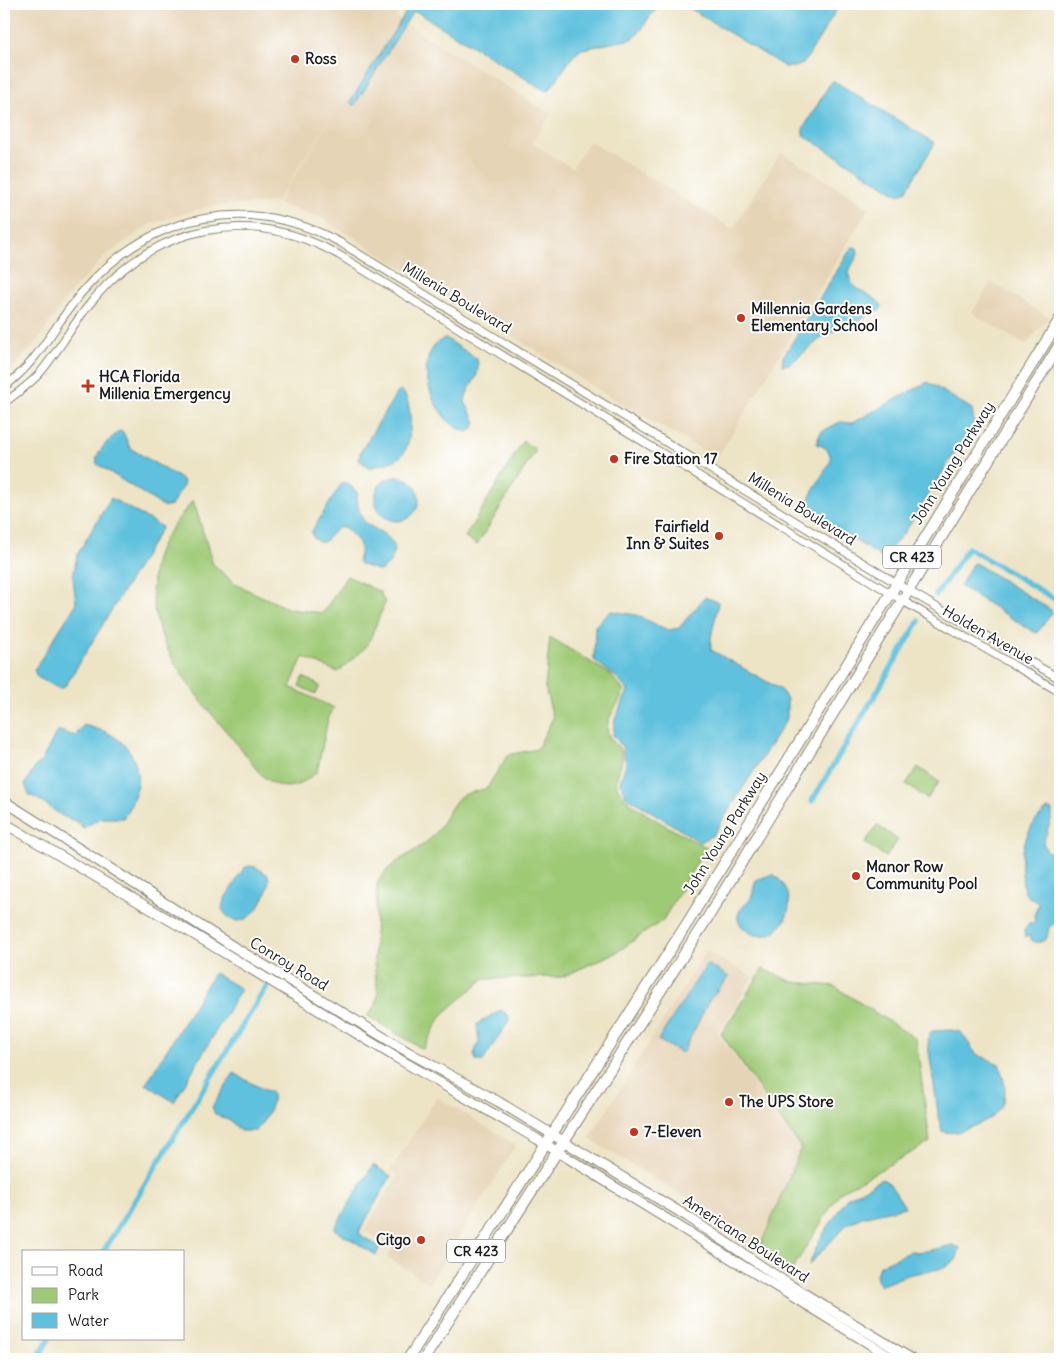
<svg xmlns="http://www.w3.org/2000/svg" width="1064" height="1363" font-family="Delius,sans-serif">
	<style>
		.built { fill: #e6d4b7 }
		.green { fill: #9ec975; stroke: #5d7248 }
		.water { fill: #5fc1dd; stroke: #3e6e7c }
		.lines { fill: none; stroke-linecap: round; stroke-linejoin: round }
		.canal { stroke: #5fc1dd; stroke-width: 5.5 }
		.minor-casing { stroke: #848071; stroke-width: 9 }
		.major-casing { stroke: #848071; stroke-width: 11 }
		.highway-casing { stroke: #848071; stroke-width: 12 }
		.minor { stroke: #fff; stroke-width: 7 }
		.major { stroke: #fff; stroke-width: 9 }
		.highway { stroke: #fff; stroke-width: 10 }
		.poi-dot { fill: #c8321e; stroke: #fff; stroke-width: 2 }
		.labels { text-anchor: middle; stroke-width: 4; stroke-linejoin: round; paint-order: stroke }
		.shield { fill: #fff; stroke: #606060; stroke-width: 1 }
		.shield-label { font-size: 14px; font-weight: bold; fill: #1c1c1c }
		.poi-label { font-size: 15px; font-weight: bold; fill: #1c1c1c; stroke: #fff; text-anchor: start }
		.street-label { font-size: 15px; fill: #1c1c1c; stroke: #fff }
	</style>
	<rect width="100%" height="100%" fill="#fff"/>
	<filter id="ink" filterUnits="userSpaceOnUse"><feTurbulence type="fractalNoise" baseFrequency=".02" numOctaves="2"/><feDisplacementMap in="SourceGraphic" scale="10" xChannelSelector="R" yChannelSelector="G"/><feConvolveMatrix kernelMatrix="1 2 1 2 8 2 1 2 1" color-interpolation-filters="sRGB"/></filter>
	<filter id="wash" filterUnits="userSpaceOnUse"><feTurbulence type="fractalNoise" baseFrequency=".0096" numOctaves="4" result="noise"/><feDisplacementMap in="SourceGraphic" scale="20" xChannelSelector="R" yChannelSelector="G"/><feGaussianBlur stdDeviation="1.12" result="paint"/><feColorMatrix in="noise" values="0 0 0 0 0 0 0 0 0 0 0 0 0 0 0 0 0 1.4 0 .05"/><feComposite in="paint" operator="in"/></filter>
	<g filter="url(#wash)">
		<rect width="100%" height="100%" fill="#ede4c6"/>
		<g class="built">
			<path d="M4,4H405L395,17L551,114L532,143L572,168L590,141L733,229L781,152L869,208L717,458L625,406L320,217L277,204L376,46L276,203L210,206L150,224L105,256L72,291L38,340L15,366L4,374Z"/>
			<path d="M991,282L1048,317L1026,345L972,313Z"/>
			<path d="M706,951L753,977L718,1034L802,1149L760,1247L752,1249L702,1218L706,1210L589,1139Z"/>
			<path d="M437,1097L516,1145L429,1284L387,1257L393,1248L364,1230L398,1175L391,1170Z"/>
		</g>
		<g class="green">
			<path d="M523,441L536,450L477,545L465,537Z"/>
			<path d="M193,500L213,564L235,584L289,609L323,613L347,576L380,592L385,603L367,646L338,672L303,657L290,687L334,708L328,719L317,772C306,780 295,790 280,786C259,780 250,758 237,744C196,695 147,645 153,576C156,542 173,527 193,500Z"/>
			<path d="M550,637L610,674L624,691C619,706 602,720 609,736C613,744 621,746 622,755C623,765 615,775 617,785C619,804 687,837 706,847L663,920L617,952L562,977L483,979L442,1015L423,1049L367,1016L376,1005L378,994L374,964L377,885C386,861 417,854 434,835C442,826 453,801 461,796C469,792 479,791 487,788L508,755L537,749L553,718L545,687Z"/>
			<path d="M303,677L320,686L316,694L299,686Z"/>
			<path d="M918,767L939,782L927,799L906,784Z"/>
			<path d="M877,825L898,840L886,857L865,843Z"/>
			<path d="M763,969L793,982L834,986L916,1039L930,1142L840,1192L790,1273L760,1247L801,1148L721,1034Z"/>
		</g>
		<g class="water">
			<path d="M411,4H665C646,12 647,29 632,39L582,49L573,56L550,89L544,90L417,12L412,13L354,106L350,102Z"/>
			<path d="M683,4H840L804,63L796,67H785Z"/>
			<path d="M834,81L935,143L906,191L899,195L803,135V129L831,82Z"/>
			<path d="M852,247L857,248L858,254C856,259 852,264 850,269C844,291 874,292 882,306L880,310L825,335L790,364L782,365L783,357Z"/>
			<path d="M443,339H447L477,359C482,381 467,383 465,402L476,422L473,428L468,432C432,424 410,356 443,339Z"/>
			<path d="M928,382L972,409L974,422L907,529L883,558L809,511V498L831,460C829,450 827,447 816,444L821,432L840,422L852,423Z"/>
			<path d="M401,390C414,400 413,448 400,457C393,463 379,464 370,468L359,460L360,453L396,394Z"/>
			<path d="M119,431L123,432L130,448L184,481L183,486L171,506L164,507L97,464C93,453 111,439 119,431Z"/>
			<circle cx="397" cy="499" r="22"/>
			<path d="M342,483H347L357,492C357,537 380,520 395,547L390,563L380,571L360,564L358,560C365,544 355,537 344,527L338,528L324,542H319L312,536V531Z"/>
			<path d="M111,498L162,527L66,685L60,689L37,677L34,670L76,604L73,577L77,555Z"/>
			<path d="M975,563L1051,610L1052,613L1037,633L1032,631L960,586L972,564Z"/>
			<path d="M705,597L718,602C717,619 709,634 711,650L780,689L787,699V719L713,835L700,842L626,796L620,782L626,764L622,746L613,735L615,719L628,691L616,677L594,660L595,626L611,611L636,615L668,630L679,628Z"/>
			<path d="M84,725C93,728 103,730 110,734C144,753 144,789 123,818H101L83,828C78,819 67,820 59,814C49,807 42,800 29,795L25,784L35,767L41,762L56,733L60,731L75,736Z"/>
			<path d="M1048,809L1052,810V817L1043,843L1047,851L1060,857V906L1055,911V923L1049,927L1047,938C1042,943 1036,944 1030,939L1029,935L1025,937L1024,930L1029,923L1035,922L1034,915L1038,905L1037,902C1033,898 1028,898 1025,893C1022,888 1023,880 1022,874C1020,849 1027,824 1048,809Z"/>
			<path d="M249,866L256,867L268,875C274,892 242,944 222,909L224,900L244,868Z"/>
			<path d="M773,874C811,902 774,954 745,929C741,926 737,922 738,916C739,907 747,905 751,898C754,893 753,885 756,880Z"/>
			<path d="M707,964L729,977L710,999L685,1048L683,1052H679L658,1040Z"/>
			<path d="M214,973L241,989L174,1102L146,1084Z"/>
			<path d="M501,1010L509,1016L508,1022L483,1061H476L474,1054L479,1042L477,1024Z"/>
			<path d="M951,1030L961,1032L976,1054L999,1064C1011,1097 1006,1115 971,1127C960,1131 953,1135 942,1131L939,1119L928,1045L929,1036L932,1031Z"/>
			<path d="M234,1073L264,1090L271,1091C276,1105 264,1120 256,1131H240L232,1122L215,1114L212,1107Z"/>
			<path d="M373,1165L391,1176L359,1232L362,1236L380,1247L376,1255L334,1229Z"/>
			<path d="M882,1179L889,1183L905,1207L862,1217L847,1224L809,1265L819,1241L847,1198Z"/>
			<path d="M953,1245L960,1248L956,1260L944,1268L907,1275L879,1286L876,1275L879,1266L911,1251L921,1252Z"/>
		</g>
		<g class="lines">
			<g class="canal">
				<path d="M936,595L968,548L1060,602"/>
				<path d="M812,801L919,621"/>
				<path d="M103,1252L267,986"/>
				<path d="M37,1359L49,1339"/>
			</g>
		</g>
	</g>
	<g filter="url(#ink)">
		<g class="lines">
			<defs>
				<g id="minor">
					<path d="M4,387C40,361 55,323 83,291C151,212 250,193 341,243L909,591L1060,679"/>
					<path d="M4,403C16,394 29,385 39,374C59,351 73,323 93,300C156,223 253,206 339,255L903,601L1060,692"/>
				</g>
				<g id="major">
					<path d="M4,801L234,947L408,1052L499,1102L688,1217L790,1285L912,1359"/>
					<path d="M4,823L190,932L397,1058L537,1139L894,1359"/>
				</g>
				<g id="highway">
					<path d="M408,1359L688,922L1060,319"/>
					<path d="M424,1359L708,917L1060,344"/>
				</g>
			</defs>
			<use href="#minor" class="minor-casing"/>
			<use href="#major" class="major-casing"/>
			<use href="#highway" class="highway-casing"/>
			<use href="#minor" class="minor"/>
			<use href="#major" class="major"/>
			<use href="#highway" class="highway"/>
		</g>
	</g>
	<g class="poi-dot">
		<circle cx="295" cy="59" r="5"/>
		<circle cx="741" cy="318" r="5"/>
		<path d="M85.5 378.5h5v5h5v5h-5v5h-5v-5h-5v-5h5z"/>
		<circle cx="614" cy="459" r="5"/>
		<circle cx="719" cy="536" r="5"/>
		<circle cx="856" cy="876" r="5"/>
		<circle cx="729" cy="1102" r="5"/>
		<circle cx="634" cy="1132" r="5"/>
		<circle cx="421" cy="1240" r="5"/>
	</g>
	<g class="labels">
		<g class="shield">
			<rect x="883" y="545.5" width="58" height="23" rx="4"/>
			<rect x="447" y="1239.5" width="58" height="23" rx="4"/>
		</g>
		<g class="shield-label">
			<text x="912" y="562">CR 423</text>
			<text x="476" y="1256">CR 423</text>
		</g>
		<g class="poi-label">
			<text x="305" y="64">Ross</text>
			<text x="751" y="314">Millennia Gardens<tspan x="751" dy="17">Elementary School</tspan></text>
			<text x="99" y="382">HCA Florida<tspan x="99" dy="17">Millenia Emergency</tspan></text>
			<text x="624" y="464">Fire Station 17</text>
			<text x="709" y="532" text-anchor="end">Fairfield<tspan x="709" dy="17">Inn &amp; Suites</tspan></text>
			<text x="866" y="872">Manor Row<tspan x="866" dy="17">Community Pool</tspan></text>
			<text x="739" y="1107">The UPS Store</text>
			<text x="644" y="1137">7-Eleven</text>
			<text x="411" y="1245" text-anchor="end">Citgo</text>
		</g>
		<g class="street-label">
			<text transform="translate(457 298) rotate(31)" y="5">Millenia Boulevard</text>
			<text transform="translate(953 463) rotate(-58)" y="5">John Young Parkway</text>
			<text transform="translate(802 509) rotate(32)" y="5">Millenia Boulevard</text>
			<text transform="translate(988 635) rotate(30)" y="5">Holden Avenue</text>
			<text transform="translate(725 833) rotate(-58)" y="5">John Young Parkway</text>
			<text transform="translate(289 964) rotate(31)" y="5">Conroy Road</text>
			<text transform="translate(746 1239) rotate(33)" y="5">Americana Boulevard</text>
		</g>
	</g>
	<rect width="1064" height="1363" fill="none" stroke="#fff" stroke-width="20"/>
	<rect x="22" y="1250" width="162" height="90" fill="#ffffff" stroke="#a4a4a4"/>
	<rect x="32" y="1267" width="25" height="8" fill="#ffffff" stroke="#a4a4a4"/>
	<text x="68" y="1276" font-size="15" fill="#1c1c1c">Road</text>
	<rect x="32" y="1288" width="25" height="15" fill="#9ec975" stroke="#a4a4a4"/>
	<text x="68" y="1300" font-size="15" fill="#1c1c1c">Park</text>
	<rect x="32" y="1313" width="25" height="15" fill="#5fc1dd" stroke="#a4a4a4"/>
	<text x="68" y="1326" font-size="15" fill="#1c1c1c">Water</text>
</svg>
